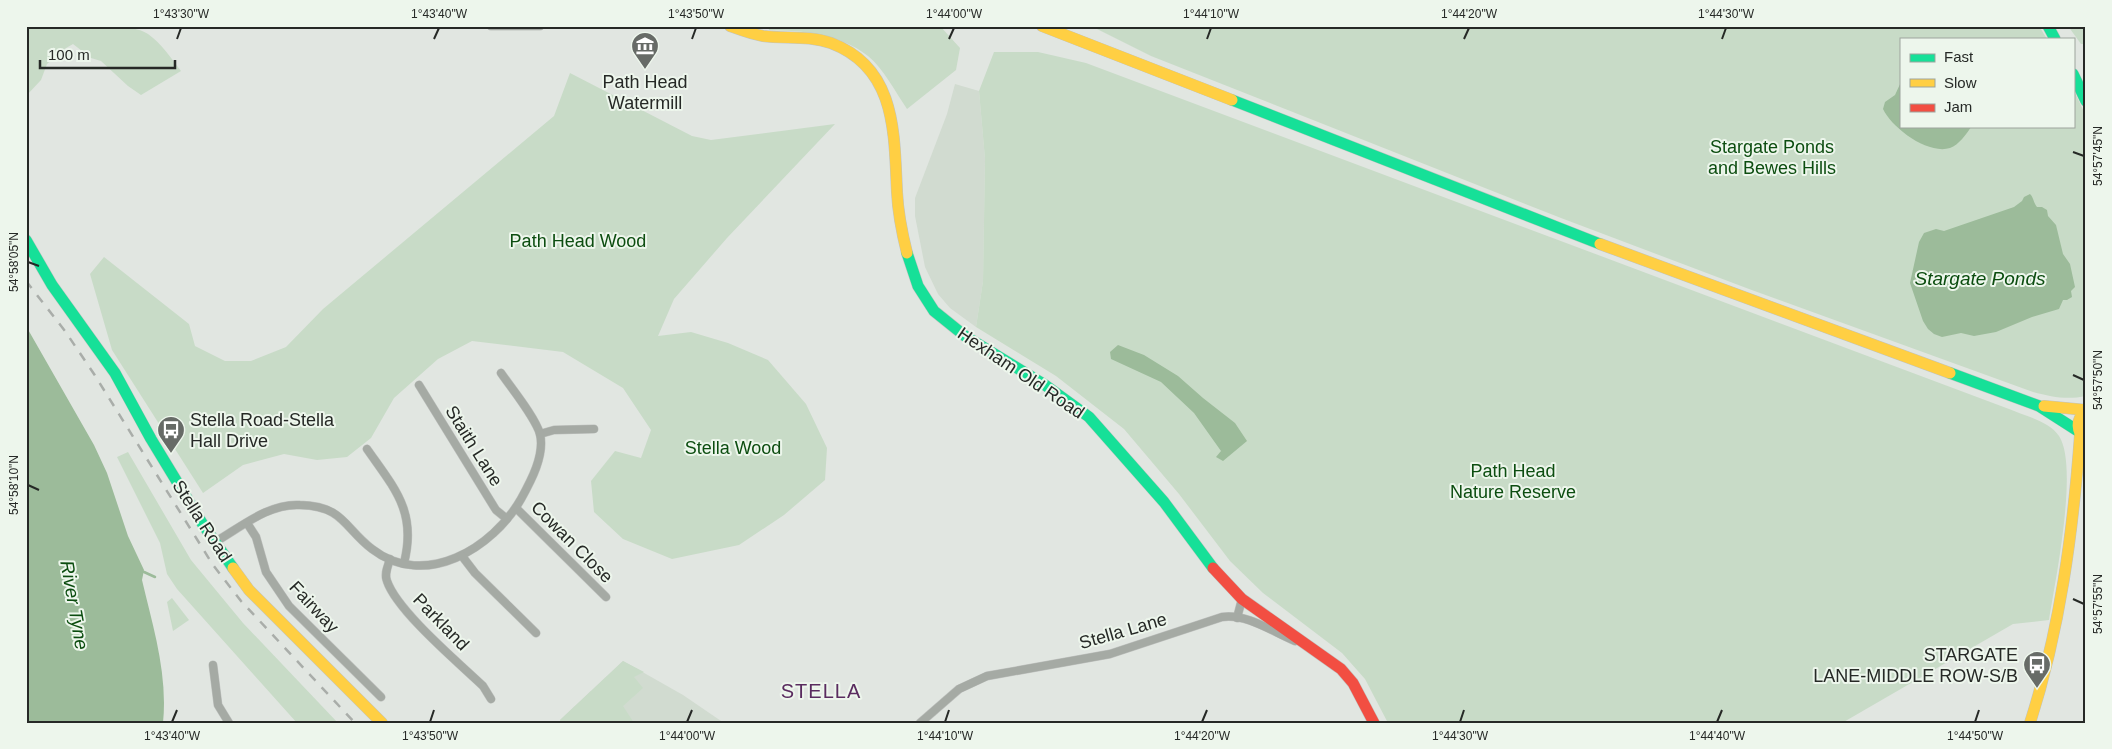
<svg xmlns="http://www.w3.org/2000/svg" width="2112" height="749" font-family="Helvetica,sans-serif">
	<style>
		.built { fill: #d1dbd0 }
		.green { fill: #c8dbc7 }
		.water { fill: #9cbb9a }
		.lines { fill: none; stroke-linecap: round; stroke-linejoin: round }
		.stream { stroke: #9cbb9a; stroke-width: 2.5 }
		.street-casing { stroke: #c0c3c0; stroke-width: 9 }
		.fast-casing { stroke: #c0c3c0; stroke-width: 12 }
		.slow-casing { stroke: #c0c3c0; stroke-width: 12 }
		.jam-casing { stroke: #c0c3c0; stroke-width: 12 }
		.street { stroke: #a5aaa4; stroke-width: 8 }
		.fast { stroke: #16e098; stroke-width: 11 }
		.slow { stroke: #ffcf43; stroke-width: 11 }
		.jam { stroke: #f24e42; stroke-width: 11 }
		.rail { stroke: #a9ada9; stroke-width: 2.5; stroke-dasharray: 9 9; stroke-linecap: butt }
		.ticks { fill: none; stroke: #262926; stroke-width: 2 }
		.labels { text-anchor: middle; stroke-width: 4; stroke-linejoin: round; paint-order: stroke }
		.poi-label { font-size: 18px; fill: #262926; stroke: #edf6ec }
		.park-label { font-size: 18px; fill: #0c4d10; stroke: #edf6ec }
		.street-label { font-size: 18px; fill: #262926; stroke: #edf6ec }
		.water-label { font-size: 19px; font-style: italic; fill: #0b4c0f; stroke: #edf6ec }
		.quarter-label { font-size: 20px; letter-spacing: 1px; fill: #5a2c5f; stroke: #edf6ec }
		.neatline { fill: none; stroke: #262926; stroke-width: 2 }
		.ticks-label { font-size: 12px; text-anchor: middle; fill: #262926 }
	</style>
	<rect width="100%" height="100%" fill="#e1e6e1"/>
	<g class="built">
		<path d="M955,84L979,91L985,159L983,281L976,327L950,308L938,294L925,267L915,216V198L947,114Z"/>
		<path d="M623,661L683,695L724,723H561L560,720Z"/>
	</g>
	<g class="green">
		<path d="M26,26C53,26 128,20 148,34C161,43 171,58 181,71L141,95L128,86L101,61L91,58L73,44L61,51L47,64L41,80L26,96Z"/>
		<path d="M768,26H940L960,48L956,70L907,109C896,93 883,68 868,56C839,33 803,31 769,30Z"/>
		<path d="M1091,26H2039L2047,39H1901V126H2073V89L2086,116V396C2067,400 2052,397 2033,392L1749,289L1561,218L1151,56Z"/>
		<path d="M2068,26H2086V44H2081Z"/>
		<path d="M994,52H1038L1086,63L2009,409C2025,416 2049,421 2059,436C2079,466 2055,582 2049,620L2013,624L1842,723H1388L1365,679L1342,653L1263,593L1230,561L1179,494L1124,429L1056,376L976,327L983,281L985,159L979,91Z"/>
		<path d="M570,73L692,136L711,140L835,124L727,238L674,299L658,336L691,332L728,343L768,360L806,404L827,448L825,480L784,515L739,545L672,559L623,539L594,512L591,481L615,451L641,458L651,430L623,388L563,352L472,341L438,359L394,398L371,438L347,457L317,460L284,454L243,465L203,493L112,350L90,274L104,257L189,324L195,346L225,361H251L286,347L323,309L554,116Z"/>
		<path d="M128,452L191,560L243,623L338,723H297L177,589L167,574L160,543L117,457Z"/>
		<path d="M172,598L189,620L173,631L167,602Z"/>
		<path d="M623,661L644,672L634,677L643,688L623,706L634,723H561L560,720Z"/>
	</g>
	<g class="water">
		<path d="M1901,82V126H1972C1966,134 1959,145 1950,148C1928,155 1892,128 1883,109L1885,102L1895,95Z"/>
		<path d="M2030,194C2034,198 2033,202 2037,207H2042L2047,210L2048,216L2056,225L2063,254L2070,264L2075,287L2071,291L2072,297L2067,300H2063L2059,309L2032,317L1996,332L1974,336L1961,333L1942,337L1934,334L1928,329L1923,321L1910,283L1919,242L1924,233L1936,229L1944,231L2014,207L2022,201L2024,197Z"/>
		<path d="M26,326L94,445L107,473L128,536L144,570L142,580C153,627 168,674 163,723H26Z"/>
		<path d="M1118,345L1144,355L1178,376L1203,398L1235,423L1247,441L1223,461L1216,457L1221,451L1194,413L1161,382L1111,359L1110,352Z"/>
	</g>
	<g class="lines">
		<path class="stream" d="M144,572L155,577"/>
		<defs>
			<g id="street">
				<path d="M491,26H540"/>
				<path d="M419,385L496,510L507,519"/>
				<path d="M540,434L554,430L594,429"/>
				<path d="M367,449C395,489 417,512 404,563"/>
				<path d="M516,508L606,597"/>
				<path d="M247,523L256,537L266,572L289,606L381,697"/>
				<path d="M215,542C241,527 269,503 300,505C344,506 344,528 372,549C425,590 493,548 521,499C531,481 545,455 540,434C535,417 512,389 501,373"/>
				<path d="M462,556L475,573L536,633"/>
				<path d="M390,559C388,566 384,574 387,581C397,611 459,663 483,686L491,699"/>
				<path d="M1237,618L1242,599"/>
				<path d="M213,665L218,705L229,723"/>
				<path d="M920,723L959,689L987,676L1110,654L1222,617C1246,613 1273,632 1295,641"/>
			</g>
			<g id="fast">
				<path d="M2048,26L2055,39"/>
				<path d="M2073,74L2086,101"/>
				<path d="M1232,100L1600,244"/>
				<path d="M26,240L52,285L115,373L151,439L202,523L233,568"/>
				<path d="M907,253L918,286L934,311L965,336L1045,385L1089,417L1164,502L1213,568"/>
				<path d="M1950,373L2039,406L2078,431"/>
			</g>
			<g id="slow">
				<path d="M730,26C741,30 751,34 763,36C785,39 809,35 831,43C897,68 894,134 897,192C898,213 902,233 907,253"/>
				<path d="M1042,26L1232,100"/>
				<path d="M1600,244L1950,373"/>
				<path d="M2044,406L2086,410"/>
				<path d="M2086,411C2075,420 2076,431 2086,441"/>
				<path d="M233,568L249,590L382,723"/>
				<path d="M2030,723C2060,629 2073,533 2080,435"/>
			</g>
			<path id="jam" d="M1213,568L1242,599L1341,669L1353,683L1374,723"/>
		</defs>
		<use href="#street" class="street-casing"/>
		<use href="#fast" class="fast-casing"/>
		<use href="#slow" class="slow-casing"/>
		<use href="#jam" class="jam-casing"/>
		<use href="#street" class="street"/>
		<use href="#fast" class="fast"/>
		<use href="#slow" class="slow"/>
		<use href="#jam" class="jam"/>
		<path class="rail" d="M26,281L65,331L94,374L213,565L241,601L355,723"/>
	</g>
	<path class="ticks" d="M177,39L181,28M434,39L439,28M692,39L696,28M949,39L954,28M1207,39L1211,28M1464,39L1469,28M1722,39L1726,28M2073,152L2084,156M28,262L39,266M2073,375L2084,380M28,485L39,490M2073,599L2084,604M172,722L177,710M430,722L434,710M687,722L692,710M945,722L949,710M1202,722L1207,710M1460,722L1464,710M1717,722L1722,710M1975,722L1979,710"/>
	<defs>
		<symbol id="museum-pin" viewBox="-11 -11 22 30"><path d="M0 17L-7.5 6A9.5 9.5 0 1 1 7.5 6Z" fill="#676b67" stroke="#edf6ec"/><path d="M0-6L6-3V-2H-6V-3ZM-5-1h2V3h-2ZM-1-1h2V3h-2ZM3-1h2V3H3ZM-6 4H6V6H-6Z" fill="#fff"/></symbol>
		<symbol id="bus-pin" viewBox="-11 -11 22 30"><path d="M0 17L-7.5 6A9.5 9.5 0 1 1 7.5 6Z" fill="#676b67" stroke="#edf6ec"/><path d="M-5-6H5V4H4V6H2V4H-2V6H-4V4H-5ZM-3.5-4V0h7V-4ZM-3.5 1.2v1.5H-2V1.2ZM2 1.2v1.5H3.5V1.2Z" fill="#fff"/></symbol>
	</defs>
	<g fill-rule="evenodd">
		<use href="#museum-pin" x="629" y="30" width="32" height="43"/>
		<use href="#bus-pin" x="155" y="414" width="32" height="43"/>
		<use href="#bus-pin" x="2021" y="649" width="32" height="43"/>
	</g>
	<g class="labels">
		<g class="poi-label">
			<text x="645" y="88">Path Head<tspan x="645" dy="21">Watermill</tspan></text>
			<text x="190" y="426" text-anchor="start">Stella Road-Stella<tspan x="190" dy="21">Hall Drive</tspan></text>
			<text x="2018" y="661" text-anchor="end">STARGATE<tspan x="2018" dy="21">LANE-MIDDLE ROW-S/B</tspan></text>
		</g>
		<g class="park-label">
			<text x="1772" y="153">Stargate Ponds<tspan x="1772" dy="21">and Bewes Hills</tspan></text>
			<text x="578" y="247">Path Head Wood</text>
			<text x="733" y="454">Stella Wood</text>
			<text x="1513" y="477">Path Head<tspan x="1513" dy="21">Nature Reserve</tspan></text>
		</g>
		<g class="street-label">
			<text transform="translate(1021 373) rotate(34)" y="6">Hexham Old Road</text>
			<text transform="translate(474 446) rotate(58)" y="6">Staith Lane</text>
			<text transform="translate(202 521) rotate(57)" y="6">Stella Road</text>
			<text transform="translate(572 542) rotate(45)" y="6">Cowan Close</text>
			<text transform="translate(314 607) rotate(47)" y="6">Fairway</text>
			<text transform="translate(441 622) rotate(46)" y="6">Parkland</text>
			<text transform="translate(1123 631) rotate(-16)" y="6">Stella Lane</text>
		</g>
		<g class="water-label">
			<text x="1980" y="285">Stargate Ponds</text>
			<text transform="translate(75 605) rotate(80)" y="7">River Tyne</text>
		</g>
		<g class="quarter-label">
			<text x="821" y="698">STELLA</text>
		</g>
	</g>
	<rect width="2112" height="749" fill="none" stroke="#edf6ec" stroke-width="55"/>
	<rect x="1900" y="38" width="175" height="90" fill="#edf6ec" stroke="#9da49d"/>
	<rect x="1910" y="54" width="25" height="8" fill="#16e098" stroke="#9da49d"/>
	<text x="1944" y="62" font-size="15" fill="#262926">Fast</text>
	<rect x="1910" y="79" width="25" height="8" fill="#ffcf43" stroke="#9da49d"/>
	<text x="1944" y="88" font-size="15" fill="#262926">Slow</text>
	<rect x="1910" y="104" width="25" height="8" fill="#f24e42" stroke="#9da49d"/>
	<text x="1944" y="112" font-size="15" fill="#262926">Jam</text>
	<path d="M40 60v8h135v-8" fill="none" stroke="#262926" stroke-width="2.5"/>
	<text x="48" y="60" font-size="15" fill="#262926" stroke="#edf6ec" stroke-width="4" paint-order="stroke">100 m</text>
	<rect x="28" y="28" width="2056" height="694" class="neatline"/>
	<g class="ticks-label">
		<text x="181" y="18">1°43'30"W</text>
		<text x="439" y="18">1°43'40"W</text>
		<text x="696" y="18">1°43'50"W</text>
		<text x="954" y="18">1°44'00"W</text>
		<text x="1211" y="18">1°44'10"W</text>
		<text x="1469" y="18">1°44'20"W</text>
		<text x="1726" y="18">1°44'30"W</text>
		<text transform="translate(2098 156) rotate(-90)" y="4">54°57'45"N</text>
		<text transform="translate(14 262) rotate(-90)" y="4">54°58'05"N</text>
		<text transform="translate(2098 380) rotate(-90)" y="4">54°57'50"N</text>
		<text transform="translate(14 485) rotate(-90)" y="4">54°58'10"N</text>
		<text transform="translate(2098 604) rotate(-90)" y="4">54°57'55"N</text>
		<text x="172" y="740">1°43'40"W</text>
		<text x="430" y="740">1°43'50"W</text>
		<text x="687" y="740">1°44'00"W</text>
		<text x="945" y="740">1°44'10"W</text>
		<text x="1202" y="740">1°44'20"W</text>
		<text x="1460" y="740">1°44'30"W</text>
		<text x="1717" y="740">1°44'40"W</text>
		<text x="1975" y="740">1°44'50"W</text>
	</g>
</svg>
